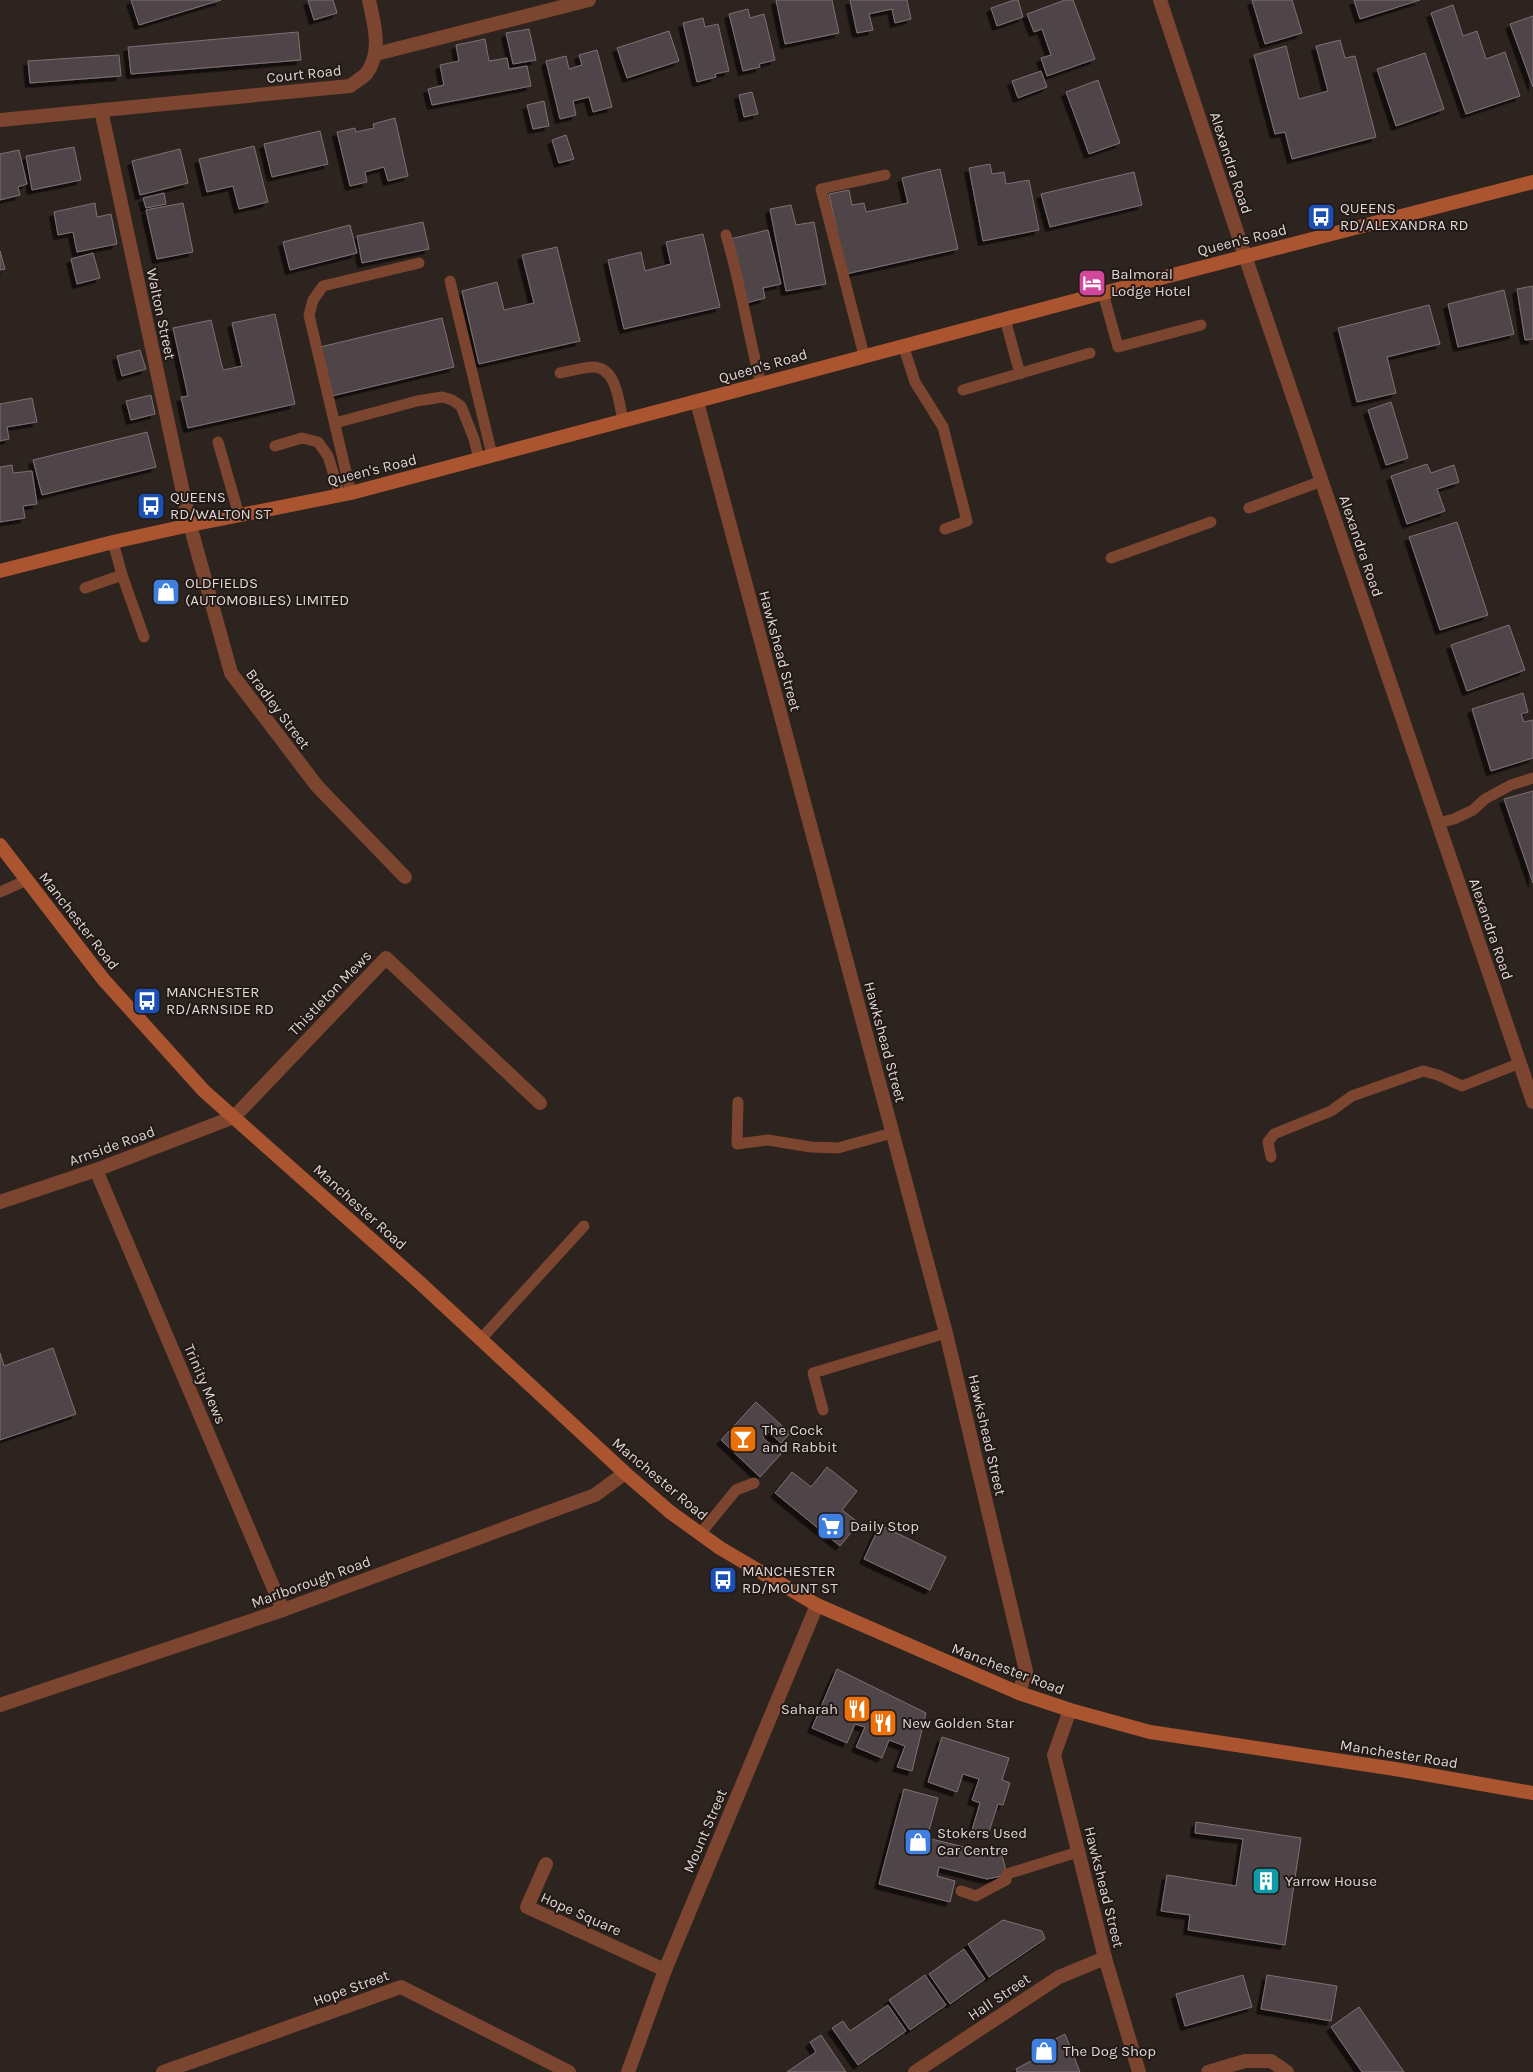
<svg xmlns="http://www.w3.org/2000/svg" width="1533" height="2072" font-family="Karla,sans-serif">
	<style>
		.building { fill: #504448; stroke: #7d7175; filter: url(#shadow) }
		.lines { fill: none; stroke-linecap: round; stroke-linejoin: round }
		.service { stroke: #7b452f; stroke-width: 11 }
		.minor { stroke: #7b452f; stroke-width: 14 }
		.secondary { stroke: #ab5430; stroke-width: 14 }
		.labels { text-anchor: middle; stroke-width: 4; stroke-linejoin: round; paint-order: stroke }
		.street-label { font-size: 15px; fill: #ded7d5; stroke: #231916 }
		.poi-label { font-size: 15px; fill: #ded7d5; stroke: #231916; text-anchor: start }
	</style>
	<defs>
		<filter id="shadow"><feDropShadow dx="-4.5" dy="4.5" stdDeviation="0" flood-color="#0009"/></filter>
	</defs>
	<rect width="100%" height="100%" fill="#2d231f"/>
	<g class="building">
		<path d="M131,0H221L139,25Z"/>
		<path d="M308,0H333L337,13L314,20Z"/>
		<path d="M776,0H832L839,33L785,44Z"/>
		<path d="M850,0H907L911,19L895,23L892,9L869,14L873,30L857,33Z"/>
		<path d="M1014,0H1018L1023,17L997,26L991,8Z"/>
		<path d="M1065,0H1073L1095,59L1047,76L1041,58L1051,55L1042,29L1034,32L1027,14Z"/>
		<path d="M1252,0H1292L1302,33L1265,44Z"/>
		<path d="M1354,0H1420L1360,19Z"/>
		<path d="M1453,5L1463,36L1477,31L1486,59L1505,52L1520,96L1466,114L1431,13Z"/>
		<path d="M748,9L750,18L764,14L775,60L759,64L760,67L743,71L729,14Z"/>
		<path d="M1533,16V87L1510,24Z"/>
		<path d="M703,18L705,27L718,24L729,71L715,74L716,77L697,82L683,23Z"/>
		<path d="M529,29L536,60L513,64L506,33Z"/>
		<path d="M669,31L679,61L627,78L617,48Z"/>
		<path d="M298,32L301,60L131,74L128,47Z"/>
		<path d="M485,39L489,61L507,58L509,69L527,66L531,86L432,105L428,89L444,85L440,65L459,61L456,45Z"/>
		<path d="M1340,40L1345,58L1355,56L1376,137L1292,159L1285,132L1275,134L1254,55L1286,46L1299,99L1328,91L1316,46Z"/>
		<path d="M597,50L612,107L593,112L589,97L573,101L576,115L560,119L546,61L566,56L569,69L582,65L579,55Z"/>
		<path d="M1425,53L1444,109L1396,126L1377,69Z"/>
		<path d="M119,55L121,76L30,83L28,61Z"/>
		<path d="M1041,71L1047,87L1018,98L1012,81Z"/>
		<path d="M1098,80L1120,143L1089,154L1066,92Z"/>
		<path d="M752,92L758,114L744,117L739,95Z"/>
		<path d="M544,101L549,126L533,129L527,105Z"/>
		<path d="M395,118L408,176L388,181L384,167L365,172L367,182L350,186L337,132L355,128L356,132L374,128L373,124Z"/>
		<path d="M320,131L328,164L272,177L264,144Z"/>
		<path d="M566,135L574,159L559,163L552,140Z"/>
		<path d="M254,146L268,202L239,209L233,186L207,192L199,159Z"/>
		<path d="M74,147L81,180L32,190L26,156Z"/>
		<path d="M180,149L188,183L140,195L132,161Z"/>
		<path d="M19,150L27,184L18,187L20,195L0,200V154Z"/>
		<path d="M990,164L992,174L1004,172L1006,184L1029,180L1039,230L983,241L969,168Z"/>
		<path d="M940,169L958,249L846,274L829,194L849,190L852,205L864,203L866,212L908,203L902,178Z"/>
		<path d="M1134,172L1142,205L1050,227L1041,194Z"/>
		<path d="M164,193L166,204L146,208L143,198Z"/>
		<path d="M95,203L97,217L111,214L117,244L77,252L73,232L58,235L54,212Z"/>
		<path d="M183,203L193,252L157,259L146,210Z"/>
		<path d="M791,205L796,225L814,222L826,284L786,291L770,209Z"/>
		<path d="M423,222L429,249L362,263L357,236Z"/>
		<path d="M350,225L357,253L290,270L283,242Z"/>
		<path d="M768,230L781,284L763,288L765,298L746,303L730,239Z"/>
		<path d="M703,234L720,307L624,329L608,260L641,252L645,271L671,264L666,242Z"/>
		<path d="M557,247L580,341L479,364L462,291L497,282L504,310L534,303L522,255Z"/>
		<path d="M0,251L5,269L0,270Z"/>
		<path d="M93,253L100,278L77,284L71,259Z"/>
		<path d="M1533,286V339L1525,340L1517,289Z"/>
		<path d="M1504,290L1514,334L1458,347L1448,304Z"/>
		<path d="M1429,305L1440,344L1387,357L1396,393L1357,402L1338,328Z"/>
		<path d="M275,314L295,404L188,428L181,397L188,396L173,328L211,320L223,370L242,366L232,323Z"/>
		<path d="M442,318L454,367L332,396L320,347Z"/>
		<path d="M140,350L146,369L122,376L117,356Z"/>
		<path d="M151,395L155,414L131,420L126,401Z"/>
		<path d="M32,398L37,422L7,427L9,439L0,441V404Z"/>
		<path d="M1391,402L1408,458L1386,465L1368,410Z"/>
		<path d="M147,432L156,467L42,495L33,460Z"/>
		<path d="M1427,464L1431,473L1454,465L1459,482L1437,489L1445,511L1407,524L1391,476Z"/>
		<path d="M12,465L13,473L32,471L37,504L23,506L25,518L0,522V467Z"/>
		<path d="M1457,522L1488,615L1440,630L1409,537Z"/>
		<path d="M1509,625L1525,670L1467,691L1451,645Z"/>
		<path d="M1523,693L1528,712L1521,714L1524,722L1533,720V758L1491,771L1472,709Z"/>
		<path d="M1533,791V883L1504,799Z"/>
		<path d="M53,1348L76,1414L0,1440V1353L4,1366Z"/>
		<path d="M756,1402L790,1433L781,1443L769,1432L763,1438L781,1454L760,1477L721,1440Z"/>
		<path d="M827,1467L857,1491L842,1510L859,1523L840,1546L775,1493L792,1472L811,1487Z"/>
		<path d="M880,1525L946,1557L930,1590L864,1559Z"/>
		<path d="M837,1669L926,1713L912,1771L897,1767L905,1746L889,1740L882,1758L856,1747L865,1727L855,1724L847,1743L812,1728Z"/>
		<path d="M942,1737L1009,1758L1002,1780L1010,1783L1003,1805L998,1804L988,1835L972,1830L980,1803L972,1800L979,1779L963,1774L957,1792L928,1782Z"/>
		<path d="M904,1789L938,1798L927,1838L981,1851L1000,1847L1007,1875L987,1879L939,1867L937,1876L955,1881L950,1902L879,1884Z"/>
		<path d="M1196,1822L1301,1838L1285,1945L1188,1930L1190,1915L1161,1911L1167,1875L1236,1886L1243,1839L1195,1833Z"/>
		<path d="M1003,1920L1042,1931L1045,1939L989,1977L968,1944Z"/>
		<path d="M964,1949L985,1979L950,2004L929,1974Z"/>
		<path d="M925,1975L946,2005L910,2030L889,2000Z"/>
		<path d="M1243,1975L1252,2007L1185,2026L1176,1994Z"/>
		<path d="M1267,1975L1337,1986L1331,2021L1261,2009Z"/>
		<path d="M888,2005L906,2031L858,2065L832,2028L843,2021L850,2031Z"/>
		<path d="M1359,2007L1404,2072H1362L1331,2027Z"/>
		<path d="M1065,2034L1080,2072H1017L1016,2069L1038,2057L1034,2050Z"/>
		<path d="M821,2035L846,2072H787L816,2052L810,2042Z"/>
	</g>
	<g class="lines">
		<g class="service">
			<path d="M726,235C741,284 748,335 761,384"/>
			<path d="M450,281L492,455"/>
			<path d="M1103,293L1118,347L1201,325"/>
			<path d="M1005,319L1020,374"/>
			<path d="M903,345L915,382L943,427L967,521L945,529"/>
			<path d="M864,355L821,189L885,175"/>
			<path d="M560,373C570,371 581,368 592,367C617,366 619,403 623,421"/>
			<path d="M963,390L1090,353"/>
			<path d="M335,423L417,401L442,397L452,400L461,406L474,439L479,459"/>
			<path d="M218,442L239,515"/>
			<path d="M275,446L302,438L318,442L328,456L340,495"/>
			<path d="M351,493L309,315L313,300L323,286L419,263"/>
			<path d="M1249,508L1322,481"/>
			<path d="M113,542L122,575L144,637"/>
			<path d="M1111,558L1211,522"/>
			<path d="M85,588L122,575"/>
			<path d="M1438,823L1454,819L1473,810L1485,799L1511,785L1533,778"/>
			<path d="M0,892L27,880"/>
			<path d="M738,1102L737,1144L768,1140L811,1147L838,1148L892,1133"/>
			<path d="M1271,1157L1268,1142L1274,1134L1331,1111L1352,1096L1423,1071L1438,1075L1462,1086L1520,1063"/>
			<path d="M481,1339L584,1226"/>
			<path d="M823,1410L813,1373L946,1333"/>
			<path d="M700,1534L736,1490L754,1483"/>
			<path d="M961,1891L976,1896L1006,1880L1007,1874L1078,1852"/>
		</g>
		<g class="minor">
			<path d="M1160,0L1245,256L1533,1102"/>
			<path d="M376,54L589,0"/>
			<path d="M101,110L190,525L231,673L317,786L405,877"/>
			<path d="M0,120L350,86C355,82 362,78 366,74C383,52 374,24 369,0"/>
			<path d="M697,402L946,1333L1026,1671L1019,1693"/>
			<path d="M96,1170L283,1610"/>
			<path d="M0,1202L96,1170L234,1117L386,958L540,1103"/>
			<path d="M0,1705L283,1610L595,1495L625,1473"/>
			<path d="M1070,1710L1054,1755L1105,1958L1139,2072"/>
			<path d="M546,1864L527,1907L665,1970"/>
			<path d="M163,2072L401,1987L569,2072"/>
			<path d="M628,2072L665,1970L817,1605"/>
			<path d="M915,2072L1059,1977L1105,1958"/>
			<path d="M1208,2072L1245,2061H1271L1287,2072"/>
		</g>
		<g class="secondary">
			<path d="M0,571L113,542L190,525L351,493L1103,293L1533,182"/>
			<path d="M0,845L103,979L204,1091L418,1281L625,1473L670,1512L720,1548L817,1605L1019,1693L1070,1710L1150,1732L1395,1769L1533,1793"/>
		</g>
	</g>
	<defs>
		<symbol id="bus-square" viewBox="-11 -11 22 22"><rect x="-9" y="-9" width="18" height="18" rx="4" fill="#1a4fb4" stroke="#231916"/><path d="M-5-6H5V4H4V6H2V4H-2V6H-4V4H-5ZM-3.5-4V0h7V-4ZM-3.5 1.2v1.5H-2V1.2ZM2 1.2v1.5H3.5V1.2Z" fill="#fff"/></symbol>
		<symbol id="hotel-square" viewBox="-11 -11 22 22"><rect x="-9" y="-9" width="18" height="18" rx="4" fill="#d1479c" stroke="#231916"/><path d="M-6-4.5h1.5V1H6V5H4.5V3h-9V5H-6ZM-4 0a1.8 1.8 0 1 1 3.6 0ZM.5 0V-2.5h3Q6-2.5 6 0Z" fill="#fff"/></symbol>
		<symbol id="shop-square" viewBox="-11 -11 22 22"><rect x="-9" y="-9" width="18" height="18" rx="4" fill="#3f7fe0" stroke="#231916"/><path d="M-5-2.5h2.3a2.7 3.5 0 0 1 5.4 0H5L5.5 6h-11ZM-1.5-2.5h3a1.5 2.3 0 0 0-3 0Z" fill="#fff"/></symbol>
		<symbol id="bar-square" viewBox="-11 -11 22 22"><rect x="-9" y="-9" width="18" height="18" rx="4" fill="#e8710a" stroke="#231916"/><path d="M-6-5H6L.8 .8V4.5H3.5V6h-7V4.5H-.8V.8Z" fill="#fff"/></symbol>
		<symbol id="supermarket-square" viewBox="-11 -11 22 22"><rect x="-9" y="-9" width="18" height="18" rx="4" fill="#3f7fe0" stroke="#231916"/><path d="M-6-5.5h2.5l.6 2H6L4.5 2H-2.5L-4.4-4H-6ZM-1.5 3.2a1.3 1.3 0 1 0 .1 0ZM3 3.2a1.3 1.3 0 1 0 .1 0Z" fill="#fff"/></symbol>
		<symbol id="restaurant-square" viewBox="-11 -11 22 22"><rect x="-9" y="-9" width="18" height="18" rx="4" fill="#e8710a" stroke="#231916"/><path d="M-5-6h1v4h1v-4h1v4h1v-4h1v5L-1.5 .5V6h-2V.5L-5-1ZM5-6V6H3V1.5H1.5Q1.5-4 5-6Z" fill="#fff"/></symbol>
		<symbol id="building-square" viewBox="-11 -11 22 22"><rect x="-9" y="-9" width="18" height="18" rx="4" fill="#0f9aa8" stroke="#231916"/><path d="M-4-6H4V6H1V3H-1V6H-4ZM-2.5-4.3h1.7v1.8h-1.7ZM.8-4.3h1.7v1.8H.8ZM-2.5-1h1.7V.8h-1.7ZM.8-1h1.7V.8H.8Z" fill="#fff"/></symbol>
	</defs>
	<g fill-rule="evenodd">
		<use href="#bus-square" x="1305" y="201" width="32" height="32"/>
		<use href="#hotel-square" x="1076" y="267" width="32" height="32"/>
		<use href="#bus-square" x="135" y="490" width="32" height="32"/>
		<use href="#shop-square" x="150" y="576" width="32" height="32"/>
		<use href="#bus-square" x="131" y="985" width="32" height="32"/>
		<use href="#bar-square" x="727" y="1423" width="32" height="32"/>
		<use href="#supermarket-square" x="815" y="1510" width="32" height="32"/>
		<use href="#bus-square" x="707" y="1564" width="32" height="32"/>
		<use href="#restaurant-square" x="841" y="1693" width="32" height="32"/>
		<use href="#restaurant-square" x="867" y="1707" width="32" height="32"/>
		<use href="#shop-square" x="902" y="1826" width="32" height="32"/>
		<use href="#building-square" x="1250" y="1865" width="32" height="32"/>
		<use href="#shop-square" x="1028" y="2035" width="32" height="32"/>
	</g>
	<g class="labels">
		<g class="street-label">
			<text transform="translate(304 74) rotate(-6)" y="5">Court Road</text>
			<text transform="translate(1231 163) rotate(72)" y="5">Alexandra Road</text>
			<text transform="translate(1242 240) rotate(-14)" y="5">Queen's Road</text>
			<text transform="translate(161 314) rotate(78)" y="5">Walton Street</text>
			<text transform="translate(763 366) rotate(-16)" y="5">Queen's Road</text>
			<text transform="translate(372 470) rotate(-14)" y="5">Queen's Road</text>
			<text transform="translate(1361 546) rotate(71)" y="5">Alexandra Road</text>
			<text transform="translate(780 651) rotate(75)" y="5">Hawkshead Street</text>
			<text transform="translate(278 709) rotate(53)" y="5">Bradley Street</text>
			<text transform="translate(79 921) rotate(52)" y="5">Manchester Road</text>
			<text transform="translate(1491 929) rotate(71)" y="5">Alexandra Road</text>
			<text transform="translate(330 993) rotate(-46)" y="5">Thistleton Mews</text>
			<text transform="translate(885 1042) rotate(75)" y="5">Hawkshead Street</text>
			<text transform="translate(112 1146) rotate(-20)" y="5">Arnside Road</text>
			<text transform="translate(360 1207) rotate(42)" y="5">Manchester Road</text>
			<text transform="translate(205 1384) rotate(67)" y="5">Trinity Mews</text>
			<text transform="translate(987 1435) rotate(77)" y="5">Hawkshead Street</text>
			<text transform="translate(660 1479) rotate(40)" y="5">Manchester Road</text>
			<text transform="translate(311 1582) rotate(-20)" y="5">Marlborough Road</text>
			<text transform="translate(1008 1669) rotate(21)" y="5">Manchester Road</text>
			<text transform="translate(1399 1754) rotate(9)" y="5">Manchester Road</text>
			<text transform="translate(705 1831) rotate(-67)" y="5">Mount Street</text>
			<text transform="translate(1104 1887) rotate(76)" y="5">Hawkshead Street</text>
			<text transform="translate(581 1914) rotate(24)" y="5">Hope Square</text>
			<text transform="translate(351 1988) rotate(-20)" y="5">Hope Street</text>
			<text transform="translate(999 1997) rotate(-34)" y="5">Hall Street</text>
		</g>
		<g class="poi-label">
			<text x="1340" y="213">QUEENS<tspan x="1340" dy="17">RD/ALEXANDRA RD</tspan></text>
			<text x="1111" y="279">Balmoral<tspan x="1111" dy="17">Lodge Hotel</tspan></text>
			<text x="170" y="502">QUEENS<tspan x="170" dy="17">RD/WALTON ST</tspan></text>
			<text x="185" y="588">OLDFIELDS<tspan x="185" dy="17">(AUTOMOBILES) LIMITED</tspan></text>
			<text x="166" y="997">MANCHESTER<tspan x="166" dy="17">RD/ARNSIDE RD</tspan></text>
			<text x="762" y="1435">The Cock<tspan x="762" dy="17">and Rabbit</tspan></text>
			<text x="850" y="1531">Daily Stop</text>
			<text x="742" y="1576">MANCHESTER<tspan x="742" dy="17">RD/MOUNT ST</tspan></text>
			<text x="838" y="1714" text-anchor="end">Saharah</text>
			<text x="902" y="1728">New Golden Star</text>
			<text x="937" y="1838">Stokers Used<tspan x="937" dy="17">Car Centre</tspan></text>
			<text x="1285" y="1886">Yarrow House</text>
			<text x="1063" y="2056">The Dog Shop</text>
		</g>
	</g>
</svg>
